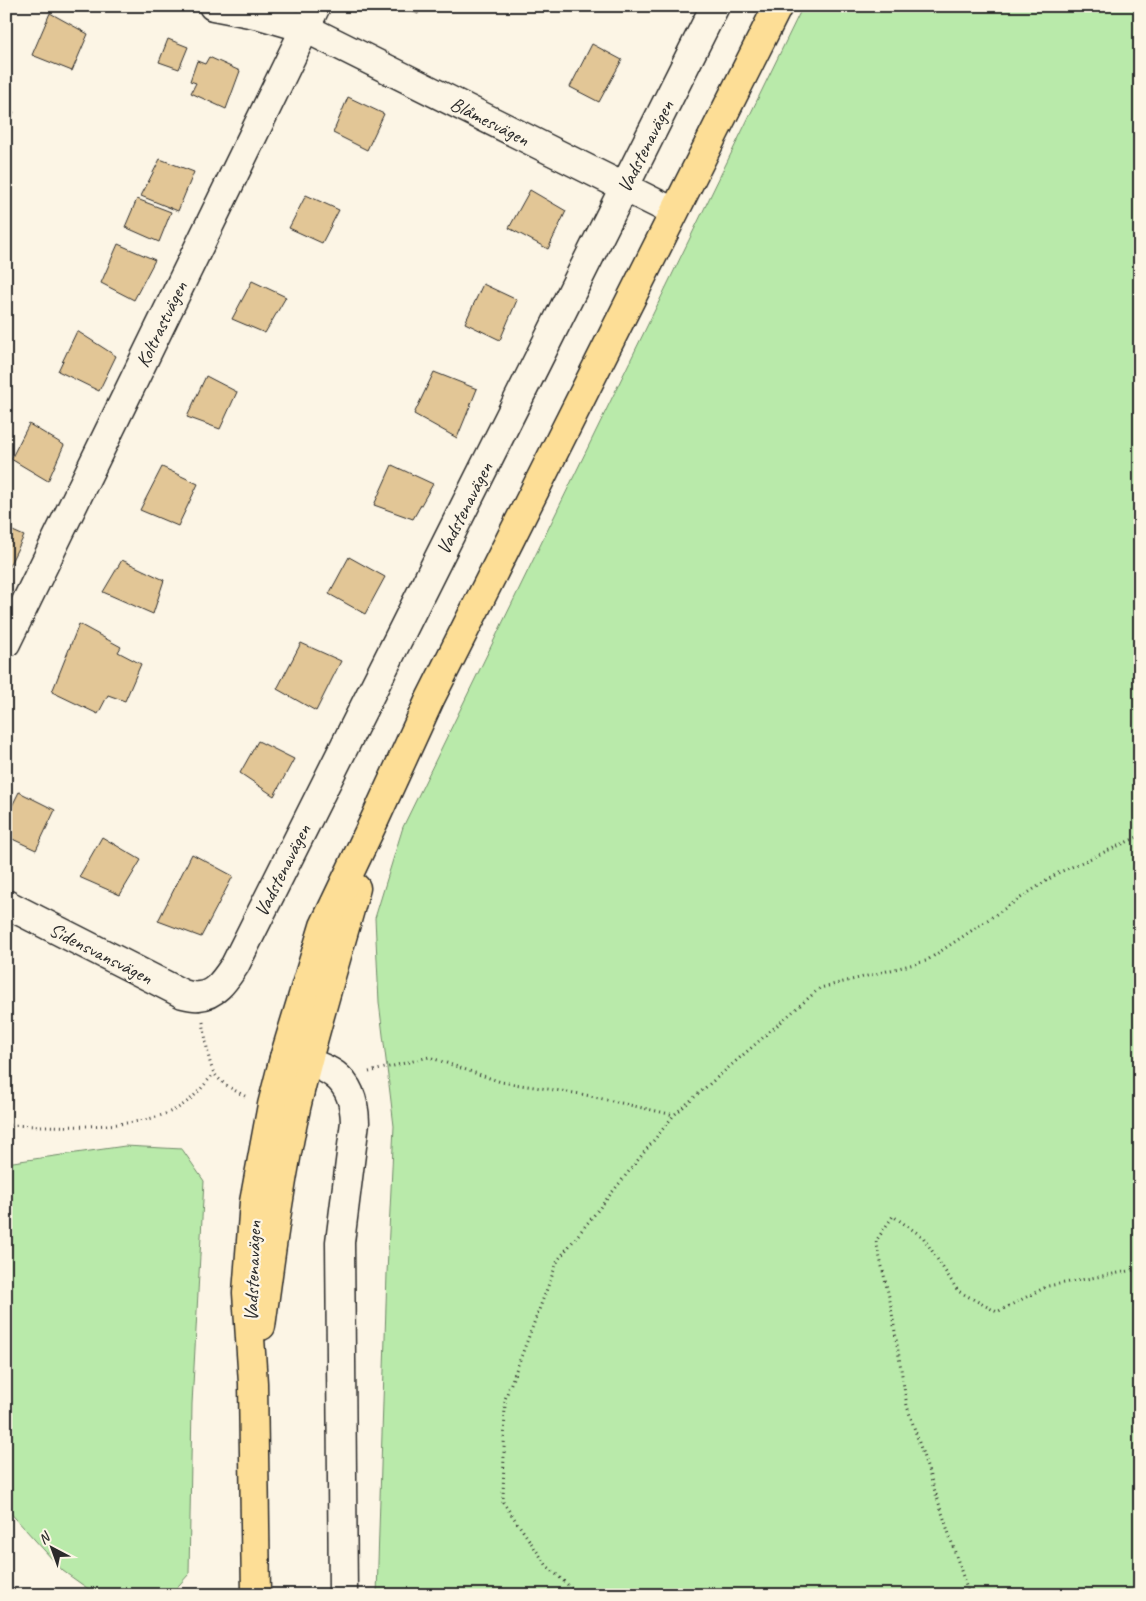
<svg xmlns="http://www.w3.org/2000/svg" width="1146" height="1601" font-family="Caveat,sans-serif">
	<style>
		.green { fill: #b9eaaa; stroke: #728a6a }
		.building { fill: #e2c696; stroke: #2b2b2b }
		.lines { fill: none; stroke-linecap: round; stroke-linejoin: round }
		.minor-casing { stroke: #2b2b2b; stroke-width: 31 }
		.major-casing { stroke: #2b2b2b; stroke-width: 31 }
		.path { stroke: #2b2b2b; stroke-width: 3; stroke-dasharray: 1 4; stroke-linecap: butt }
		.minor { stroke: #fcf5e5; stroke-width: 28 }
		.major { stroke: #fdde96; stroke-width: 28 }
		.labels { text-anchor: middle; stroke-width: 4.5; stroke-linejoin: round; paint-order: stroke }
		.street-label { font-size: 20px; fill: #2b2b2b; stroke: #fcf5e5 }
	</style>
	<rect width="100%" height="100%" fill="#fcf5e5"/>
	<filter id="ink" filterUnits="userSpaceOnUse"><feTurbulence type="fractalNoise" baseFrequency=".02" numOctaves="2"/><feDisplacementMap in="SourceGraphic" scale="10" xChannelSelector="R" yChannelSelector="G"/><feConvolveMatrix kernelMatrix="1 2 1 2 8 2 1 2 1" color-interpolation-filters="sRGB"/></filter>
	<g filter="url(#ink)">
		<g class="green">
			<path d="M803,6H1140V1595H377L387,1273L394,1126L379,1002L375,918L403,827Z"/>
			<path d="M125,1146L182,1149L204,1181L192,1404L189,1574L170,1595H97L63,1571L6,1508V1163Z"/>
		</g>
		<g class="building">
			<path d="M401,6H421L418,14Z"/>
			<path d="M50,13L88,34L72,71L32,55Z"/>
			<path d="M168,39L188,47L179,69L159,62Z"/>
			<path d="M592,44L622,60L599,102L570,87Z"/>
			<path d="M209,57L240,71L226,109L191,93L196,83L190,81L197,61L205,64Z"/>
			<path d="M348,97L384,114L367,150L333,133Z"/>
			<path d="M6,108L14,112L6,131Z"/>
			<path d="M160,159L194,172L178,211L141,196Z"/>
			<path d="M530,190L566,211L548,249L509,228Z"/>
			<path d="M306,195L339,210L322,243L289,228Z"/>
			<path d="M137,199L171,212L159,242L125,227Z"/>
			<path d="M118,244L155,260L134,300L101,283Z"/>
			<path d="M252,281L286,297L265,333L232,319Z"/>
			<path d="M483,284L517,300L500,340L465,323Z"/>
			<path d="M77,331L116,356L99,391L58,371Z"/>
			<path d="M434,372L477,389L457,438L414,414Z"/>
			<path d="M206,376L237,392L220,429L187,417Z"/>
			<path d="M29,424L64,445L48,481L11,459Z"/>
			<path d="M392,465L433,484L413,519L374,505Z"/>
			<path d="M162,467L198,484L178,526L140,510Z"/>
			<path d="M6,528L24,536L6,572Z"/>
			<path d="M349,557L385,577L365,614L329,594Z"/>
			<path d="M122,560L164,580L153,614L103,592Z"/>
			<path d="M79,624L121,647L118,652L141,664L125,701L108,695L98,714L52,692Z"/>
			<path d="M301,643L341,661L316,711L277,689Z"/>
			<path d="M258,741L294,759L274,796L240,773Z"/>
			<path d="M19,792L55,810L36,850L6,836V818Z"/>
			<path d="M102,837L141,860L120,895L79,877Z"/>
			<path d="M192,854L233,876L201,937L158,921Z"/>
		</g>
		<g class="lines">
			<defs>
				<g id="minor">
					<path d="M213,6L260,15L305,28L674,212"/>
					<path d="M6,643L316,6"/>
					<path d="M6,904L183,994C187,995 194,997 199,996C216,995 226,978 235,965L715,6"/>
					<path d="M284,1058C326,1064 354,1075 355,1122L340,1242L343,1595"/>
				</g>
				<g id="major">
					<path d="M261,1326C271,1253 280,1180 296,1108C313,1034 336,961 356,888"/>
					<path d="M256,1595L253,1383L247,1293L254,1202L272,1105L284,1058L324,926L375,819L430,699L778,6"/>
				</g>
			</defs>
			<use href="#minor" class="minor-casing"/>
			<use href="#major" class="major-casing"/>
			<g class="path">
				<path d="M203,1022C206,1038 207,1057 213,1071C218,1082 237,1092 247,1097"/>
				<path d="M369,1072L429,1057L501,1082L581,1094L674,1115"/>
				<path d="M6,1125C54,1126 129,1131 172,1111C190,1103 202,1088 214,1073"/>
				<path d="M579,1595L547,1566L503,1502L505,1399L558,1260L674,1115L820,988L926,961L1058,873L1140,836"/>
				<path d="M969,1595L907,1406L890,1301L876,1241L893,1216L923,1237L958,1291L997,1312L1048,1286L1140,1269"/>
			</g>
			<use href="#minor" class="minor"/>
			<use href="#major" class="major"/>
		</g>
	</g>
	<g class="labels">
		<g class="street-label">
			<text transform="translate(490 121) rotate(27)" y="7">Blåmesvägen</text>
			<text transform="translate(645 146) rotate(-63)" y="7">Vadstenavägen</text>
			<text transform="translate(161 324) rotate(-64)" y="7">Koltrastvägen</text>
			<text transform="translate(464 508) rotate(-63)" y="7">Vadstenavägen</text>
			<text transform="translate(282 870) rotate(-63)" y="7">Vadstenavägen</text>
			<text transform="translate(101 953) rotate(27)" y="7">Sidensvansvägen</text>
			<text transform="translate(252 1271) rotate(-88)" y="7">Vadstenavägen</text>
		</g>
	</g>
	<rect width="1146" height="1601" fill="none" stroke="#fcf5e5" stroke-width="25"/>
	<rect x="12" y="12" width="1121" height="1576" fill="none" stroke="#2b2b2b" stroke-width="2" filter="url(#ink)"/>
	<g transform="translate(52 1548) rotate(319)" stroke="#fcf5e5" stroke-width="4" paint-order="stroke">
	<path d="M0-4L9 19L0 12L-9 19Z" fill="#2b2b2b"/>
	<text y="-8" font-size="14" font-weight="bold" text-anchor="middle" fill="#2b2b2b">N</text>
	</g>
</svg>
